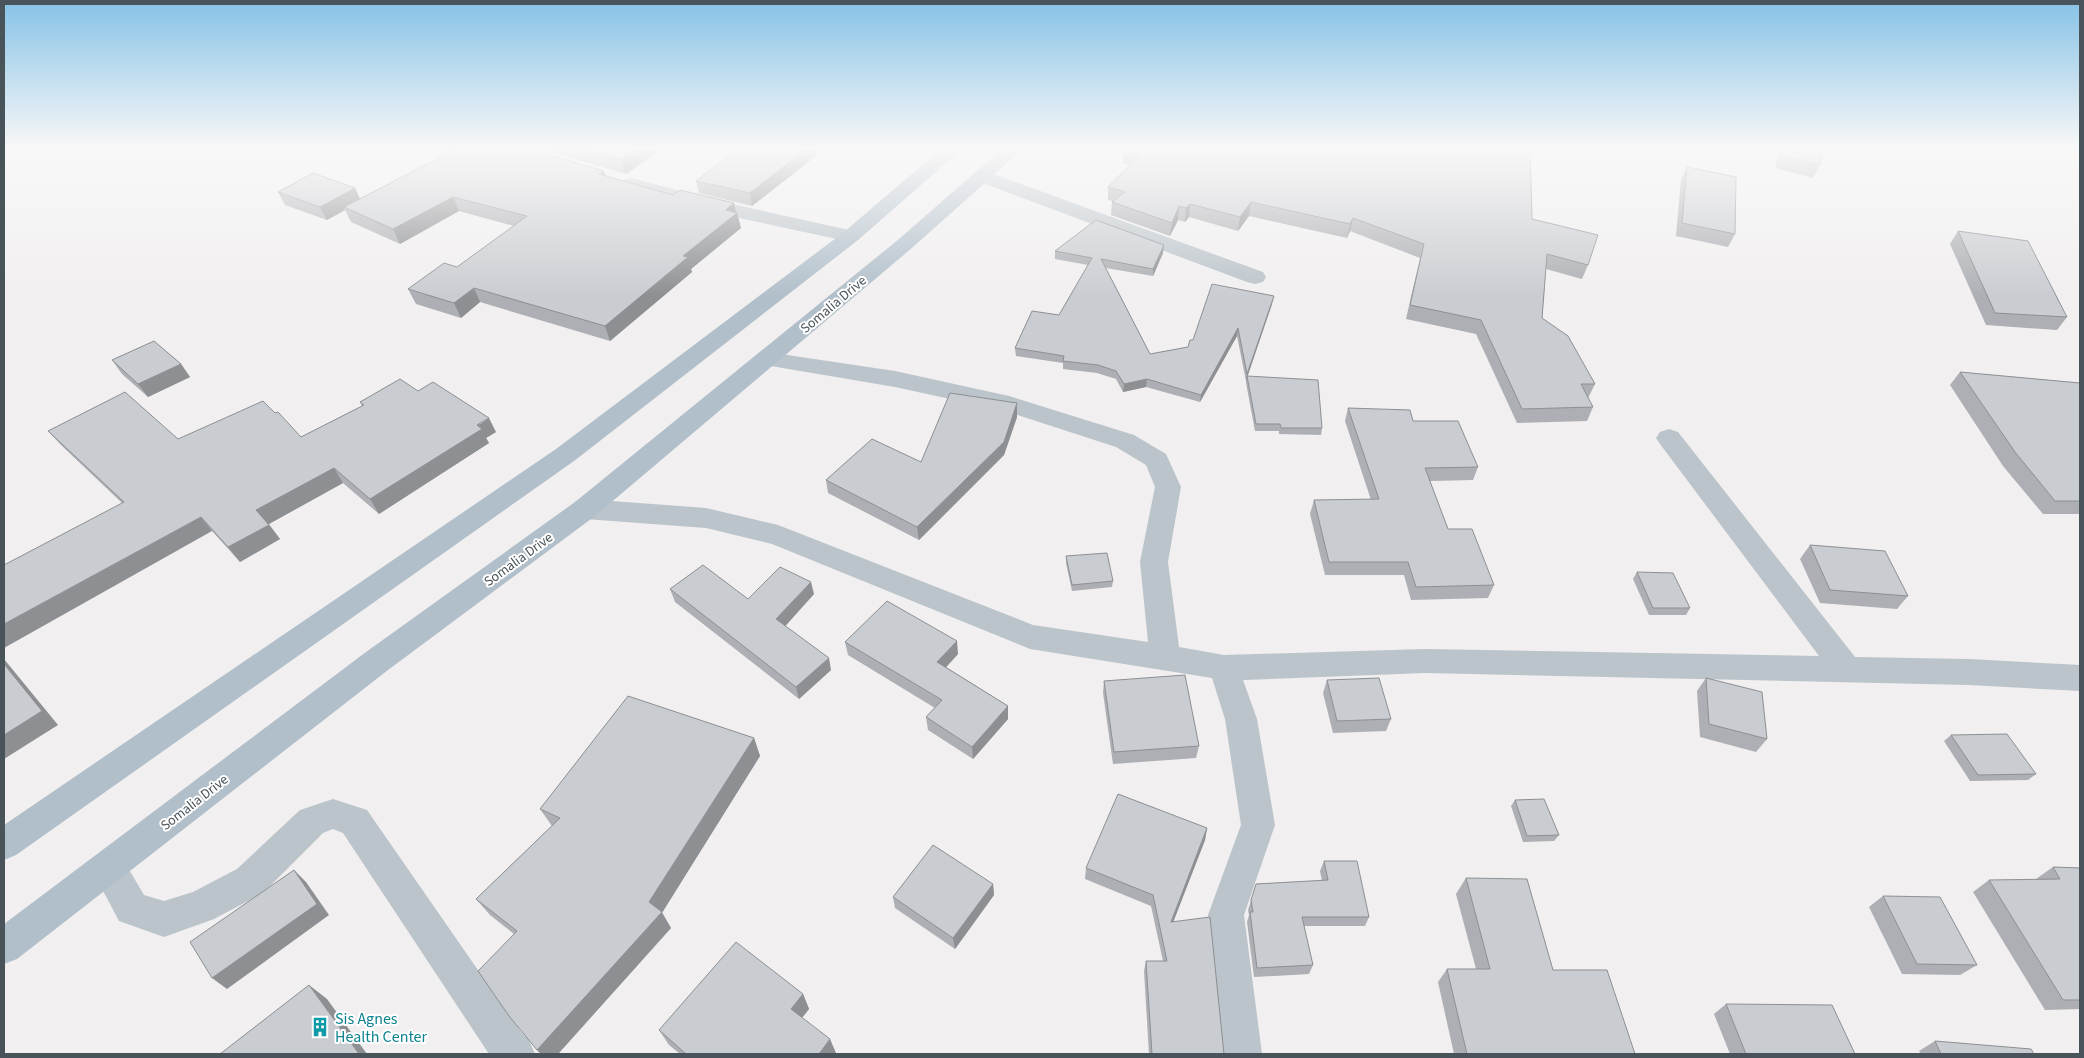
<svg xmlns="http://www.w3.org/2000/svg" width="2084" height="1058" font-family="'Source Sans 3',sans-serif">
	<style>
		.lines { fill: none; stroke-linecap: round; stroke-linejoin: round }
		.street { fill: #bbc4ca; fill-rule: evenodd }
		.primary { fill: #b1bfca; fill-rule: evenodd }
		.wall { fill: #adafb4 }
		.shaded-wall { fill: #8d8f92 }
		.building { fill: #c9ccd1; stroke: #8d8f92 }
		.labels { text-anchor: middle; stroke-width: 4; stroke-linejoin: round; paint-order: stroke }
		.street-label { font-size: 14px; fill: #48535a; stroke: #fff }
		.near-culture-label { font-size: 16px; fill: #0d838f; stroke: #fff; text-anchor: start }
	</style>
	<rect width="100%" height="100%" fill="#f1efef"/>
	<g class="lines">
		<g class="street">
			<path d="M982,170L1263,272L1266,277L1263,282L1255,284L1247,282L975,180L972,176L975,172Z"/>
			<path d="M631,178L732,204L858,232L861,236L858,240L851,242L730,216L624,188L621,184L624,180Z"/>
			<path d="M767,352L895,371L1009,396L1134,435L1166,454L1181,487L1168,562L1179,647L1224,655L1425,649L1819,656L1660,444L1656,438L1660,432L1669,429L1678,432L1855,657L1969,659L2080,665V691L1969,685L1425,673L1243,680L1257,719L1275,825L1244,915L1262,1054H1222L1208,915L1241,825L1225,719L1212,678L1030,649L772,544L706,528L585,519L575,516L571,509L575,502L585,499L706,508L778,525L1033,625L1148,642L1140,562L1155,487L1146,465L1116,447L1005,411L895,387L759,364L755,359L759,354Z"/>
			<path d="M333,799L367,810L521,1032L529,1040L535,1054H489L343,833L333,829L323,833L263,893L214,919L164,937L119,921L91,868L97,856L109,852L121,856L144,895L164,901L193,892L237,869L300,810Z"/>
		</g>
		<g class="primary">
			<path d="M941,149H962L858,240L574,461L16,855L4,860V825L556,449L844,232Z"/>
			<path d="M1002,149H1023L913,247L595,516L388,670L17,959L4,964V924L366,652L575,502L899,239Z"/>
		</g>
	</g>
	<g class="wall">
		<path d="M438,149H529L604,171L606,176L673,195L734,203L741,228L691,269L692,272L610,341L480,302L461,318L416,304L408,289L457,267L514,226L459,211L400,244L351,222L345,210L327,220L285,205L278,192L355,188L360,199L450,152Z"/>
		<path d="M540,149H661L626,174Z"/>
		<path d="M738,149H816L817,155L752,206L699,193L696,181Z"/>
		<path d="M1780,149H1823L1820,165L1813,178L1775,168Z"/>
		<path d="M1123,151L1532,219L1588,265L1582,279L1546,269L1542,318L1595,384L1588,398L1593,407L1587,421L1517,423L1476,334L1406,319L1420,258L1350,231L1347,238L1249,216L1238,231L1189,217L1185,222L1178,220L1170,236L1111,215L1112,201L1108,200V187L1130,165L1123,164Z"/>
		<path d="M1687,167L1735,234L1728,247L1676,236L1681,180Z"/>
		<path d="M1958,231L2067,317L2057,330L1986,325L1950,244Z"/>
		<path d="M1055,251L1163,253L1153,276L1106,268L1150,354L1188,347L1193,340L1272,304L1247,376L1322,428L1321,435L1279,434V431H1255L1246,383V379V381L1237,336L1200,402L1146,387L1123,392L1116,379L1097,373L1063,369V363L1016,356L1015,348L1059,315L1088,265L1055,259Z"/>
		<path d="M112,360L181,364L190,377L148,397L122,374Z"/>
		<path d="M1960,372L2080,383V514H2043L2003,466L1950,385Z"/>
		<path d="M418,391L496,432L486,438L489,443L379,514L343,483L269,524L280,539L240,562L212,531L122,503L61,445L48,431L178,439L301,437L362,406L360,402Z"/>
		<path d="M1348,408L1413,421L1478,467L1473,480L1430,481L1448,529L1494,585L1488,598L1411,600L1404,575H1325L1310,514L1314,500H1371L1345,421Z"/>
		<path d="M1017,417L1004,455L919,540L828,493L826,480L921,462Z"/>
		<path d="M1810,545L1908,596L1897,609L1820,603L1800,559Z"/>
		<path d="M1066,556L1113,581L1112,587L1072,591L1066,563Z"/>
		<path d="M1637,572L1690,608L1686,615H1649L1633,579Z"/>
		<path d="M670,589L748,599L814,594L785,626L831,670L799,699L675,602Z"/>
		<path d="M845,642L958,654L946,667L1008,706V719L973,759L928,730L926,717L935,708L848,655Z"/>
		<path d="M1706,678L1767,739L1756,752L1700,737L1697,691Z"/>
		<path d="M1327,680L1391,719L1386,731L1333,733L1323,693Z"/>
		<path d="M1104,681L1199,746L1196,758L1113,764L1103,693Z"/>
		<path d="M1951,735L2036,774L2028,780L1970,781L1944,741Z"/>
		<path d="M754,738L760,756L662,912L671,928L558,1054H541L537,1050L514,934L490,915L476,899L552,826L540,809Z"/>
		<path d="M1515,800L1559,835L1554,841L1523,842L1511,806Z"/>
		<path d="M1207,828L1205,840L1173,922L1224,1054H1149L1144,971L1146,961H1163L1151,906L1085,879L1086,868Z"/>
		<path d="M1324,861L1369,917L1365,926H1304L1313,965L1309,974L1254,977L1247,922L1249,915L1248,910L1256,884L1322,881L1320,871Z"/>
		<path d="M2053,867L2080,868V1009L2045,1010L1973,892L1989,880H2037L2036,879Z"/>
		<path d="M1466,878L1553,970L1635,1054H1454L1438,982L1447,969H1476L1456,894Z"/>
		<path d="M993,884L994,895L955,949L895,908L893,897Z"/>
		<path d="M1883,896L1977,965L1960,975L1902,974L1869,907Z"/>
		<path d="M803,994L809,1009L802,1018L836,1053L835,1054H680L669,1045L659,1030Z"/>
		<path d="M1726,1004L1855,1054H1730L1714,1014Z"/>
		<path d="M1935,1041L2034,1054H1921L1919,1051Z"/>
	</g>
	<g class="shaded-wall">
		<path d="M636,149H661L626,174L621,159Z"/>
		<path d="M806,149H816L817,155L752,206L750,193Z"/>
		<path d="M604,171L609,185L599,174Z"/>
		<path d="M355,188L361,201L344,207L345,210L327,220L320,207Z"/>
		<path d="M453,197L459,211L400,244L393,229Z"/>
		<path d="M1251,202L1249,216L1238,231L1240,217Z"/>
		<path d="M734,203L736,214L737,213L741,228L691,269L692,272L610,341L605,326L726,210Z"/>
		<path d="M1190,204L1189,217L1185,222L1186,208Z"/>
		<path d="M1179,206L1178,220L1170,236L1172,223Z"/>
		<path d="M1353,218L1350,231L1347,238L1350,224Z"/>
		<path d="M1164,245L1163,253L1153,276V269Z"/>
		<path d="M474,288L480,302L461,318L454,303Z"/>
		<path d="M1274,296L1272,304L1246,381L1247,374Z"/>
		<path d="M1238,328L1237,336L1200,402L1201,395Z"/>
		<path d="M181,364L190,377L148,397L138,384Z"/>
		<path d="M1147,379L1146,387L1123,392L1124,384Z"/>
		<path d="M1017,403V417L1004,455L919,540L917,527Z"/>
		<path d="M489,418L496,432L486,438L489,443L379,514L370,499Z"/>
		<path d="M334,468L343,483L267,525L256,510Z"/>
		<path d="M201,517L212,531L4,648V624Z"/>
		<path d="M269,525L280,539L240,562L228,547Z"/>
		<path d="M811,582L814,594L780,632L776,619Z"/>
		<path d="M957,641L958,654L939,675L937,662Z"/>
		<path d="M829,658L831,670L799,699L796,687Z"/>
		<path d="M4,659L58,725L4,759Z"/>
		<path d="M1008,706V719L973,759L972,747Z"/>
		<path d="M754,738L760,756L662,913L671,928L558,1054H541L537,1050L649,902Z"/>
		<path d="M1207,828L1205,840L1169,933L1171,922Z"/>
		<path d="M294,870L306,882L329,915L227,989L212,978Z"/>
		<path d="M993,884L994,895L955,949L953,938Z"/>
		<path d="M309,985L327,999L367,1054H359Z"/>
		<path d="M803,994L809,1009L797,1024L791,1009Z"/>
		<path d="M830,1039L836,1053L835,1054H819Z"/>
	</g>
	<g class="building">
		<path d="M456,149H529L604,171L599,174L673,195L680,190L734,203L726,210L737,213L683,256L688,257L605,326L474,288L454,303L408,289L444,263L457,267L527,216L453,197L393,229L344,207Z"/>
		<path d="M585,149H636L621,159Z"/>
		<path d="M738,149H806L750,193L696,181Z"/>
		<path d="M1124,149H1530L1532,219L1598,235L1588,265L1547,254L1542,318L1568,336L1595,384H1581L1593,407L1522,409L1481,320L1410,305L1424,244L1353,218L1350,224L1251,202L1240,217L1190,204L1186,208L1179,206L1172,223L1112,202L1125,192L1108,187L1141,154L1123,151Z"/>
		<path d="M1783,149H1823L1820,165L1781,156Z"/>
		<path d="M1687,167L1736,177L1735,234L1682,223Z"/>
		<path d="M313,173L355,188L320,207L278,192Z"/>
		<path d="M1096,220L1164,245L1153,269L1101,259L1150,354L1188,347L1190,340H1193L1212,284L1274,296L1247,374L1238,328L1201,395L1147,379L1124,384L1116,371L1098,365L1063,361L1064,356L1015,348L1032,311L1059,315L1092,258L1055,251Z"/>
		<path d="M1958,231L2028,241L2067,317L1995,313Z"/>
		<path d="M154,341L181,364L138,384L112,360Z"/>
		<path d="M1960,372L2080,383V501H2055L2015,452Z"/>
		<path d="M1247,376L1318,380L1322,428H1281L1280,424H1256Z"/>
		<path d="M400,379L418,391L433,382L489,418L477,425L482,429L370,499L334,468L256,510L269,525L228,547L201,517L4,624V565L124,502L48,431L125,392L178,439L263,401L275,413L278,412L301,437L364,405L360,402Z"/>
		<path d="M950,393L1017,403L1004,442L917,527L826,480L872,439L921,462Z"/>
		<path d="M1348,408L1410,410L1413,421H1458L1478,467L1425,468L1448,529H1472L1494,585L1416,587L1408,562H1329L1314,500L1379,499Z"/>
		<path d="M1810,545L1885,551L1908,596L1830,590Z"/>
		<path d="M1107,553L1113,581L1072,585L1066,556Z"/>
		<path d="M703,565L748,599L780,567L811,582L776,619L829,658L796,687L670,589Z"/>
		<path d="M1637,572L1673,573L1690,608H1653Z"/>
		<path d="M887,601L957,641L937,662L1008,706L972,747L926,717L942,700L845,642Z"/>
		<path d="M4,664L42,711L4,735Z"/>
		<path d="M1185,675L1199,746L1114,752L1104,681Z"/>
		<path d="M1379,678L1391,719L1337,721L1327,680Z"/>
		<path d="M1706,678L1762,692L1767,739L1709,724Z"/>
		<path d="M628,696L754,738L649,902L662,912L537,1050L509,1016L478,971L517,931L476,899L560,818L540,809Z"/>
		<path d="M2007,734L2036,774L1978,775L1951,735Z"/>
		<path d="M1118,794L1207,828L1171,922L1210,917L1224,1054H1152L1146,961H1167L1153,895L1086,868Z"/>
		<path d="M1544,799L1559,835L1527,836L1515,800Z"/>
		<path d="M933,845L993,884L953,938L893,897Z"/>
		<path d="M1324,861H1357L1369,917H1302L1313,965L1257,968L1250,912H1253L1251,900L1256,884L1328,880Z"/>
		<path d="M2053,867L2080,868V1000H2063L1989,880L2060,879Z"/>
		<path d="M294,870L317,904L212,978L190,942Z"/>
		<path d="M1466,878L1527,879L1553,970H1607L1635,1054H1467L1447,969H1490Z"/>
		<path d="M1883,896L1940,897L1977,965L1917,964Z"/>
		<path d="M736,942L803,994L791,1009L830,1039L819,1054H686L659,1030Z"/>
		<path d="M309,985L359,1054H220Z"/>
		<path d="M1726,1004L1832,1005L1855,1054H1746Z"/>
		<path d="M1935,1041L2031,1049L2034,1054H1941Z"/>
	</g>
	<linearGradient id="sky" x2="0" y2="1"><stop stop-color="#86c2e6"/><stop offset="0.5" stop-color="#f9f8f8"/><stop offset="1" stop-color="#f9f8f8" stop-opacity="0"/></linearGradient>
	<rect width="2084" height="297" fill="url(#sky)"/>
	<defs>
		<symbol id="building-bare" viewBox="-9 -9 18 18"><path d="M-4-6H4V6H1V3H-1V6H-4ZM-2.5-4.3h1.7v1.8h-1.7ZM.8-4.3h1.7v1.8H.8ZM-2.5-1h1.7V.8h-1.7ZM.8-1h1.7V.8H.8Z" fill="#0f9aa8" stroke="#fff" stroke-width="2.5" paint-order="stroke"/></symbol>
	</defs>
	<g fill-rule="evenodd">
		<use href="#building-bare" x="306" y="1013" width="28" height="28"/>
	</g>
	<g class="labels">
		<g class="street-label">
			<text transform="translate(833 304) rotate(-40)" y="5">Somalia Drive</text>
			<text transform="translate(518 559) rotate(-36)" y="5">Somalia Drive</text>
			<text transform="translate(194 802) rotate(-38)" y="5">Somalia Drive</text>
		</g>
		<g class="near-culture-label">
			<text x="335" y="1024">Sis Agnes<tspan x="335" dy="18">Health Center</tspan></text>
		</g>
	</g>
	<rect width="2084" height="1058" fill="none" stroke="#48535a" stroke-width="10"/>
</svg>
